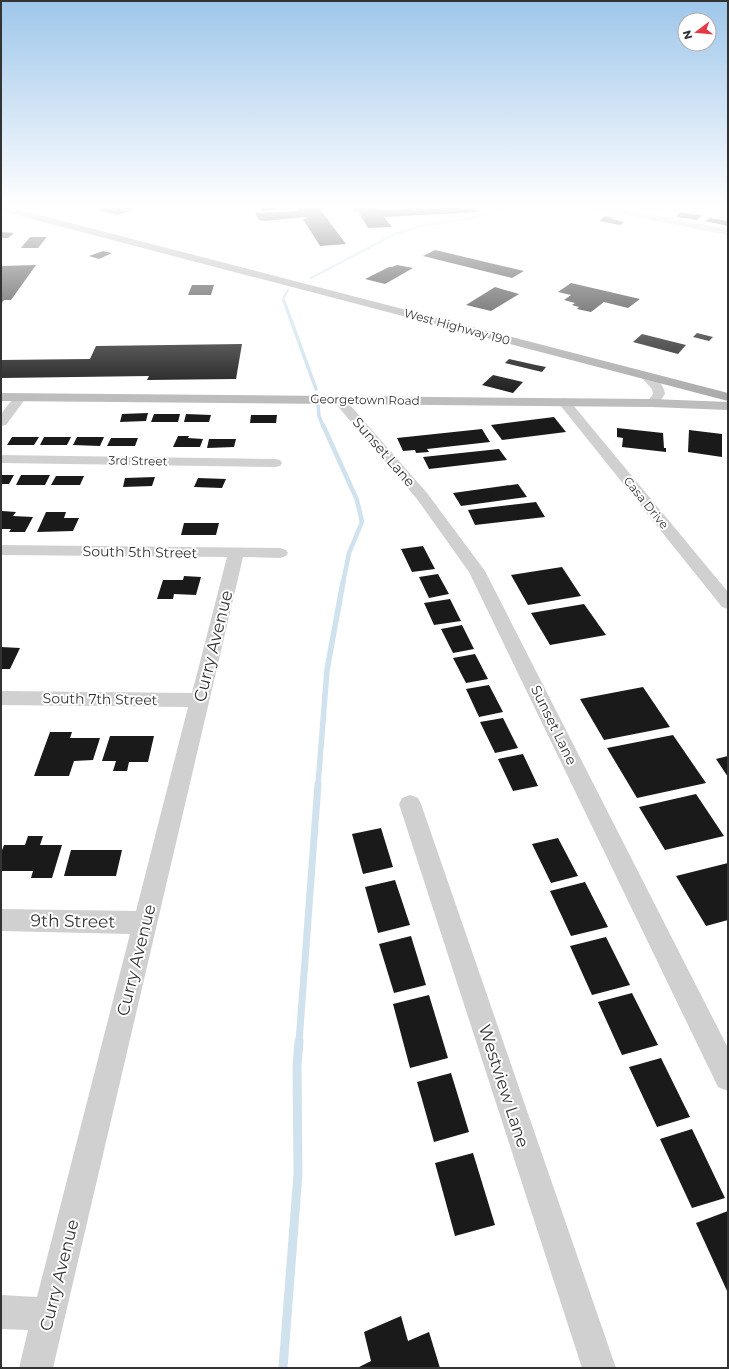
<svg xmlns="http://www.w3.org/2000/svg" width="729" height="1369" font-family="Montserrat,sans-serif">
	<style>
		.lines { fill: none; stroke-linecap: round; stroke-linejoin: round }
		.stream-far5 { stroke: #cfe2ee; stroke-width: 2.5 }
		.stream-far4 { stroke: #cfe2ee; stroke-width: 3.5 }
		.stream-far3 { stroke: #cfe2ee; stroke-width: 4.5 }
		.stream-far2 { stroke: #cfe2ee; stroke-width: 5.5 }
		.stream-far1 { stroke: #cfe2ee; stroke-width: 7 }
		.stream { stroke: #cfe2ee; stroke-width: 9 }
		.building { fill: #1a1a1a }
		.street { fill: #d0d0d0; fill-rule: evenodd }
		.secondary { fill: #bdbdbd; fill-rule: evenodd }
		.primary { fill: #ababab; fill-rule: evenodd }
		.labels { text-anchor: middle; stroke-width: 4; stroke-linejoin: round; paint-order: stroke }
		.far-street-label { font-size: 12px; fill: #333; stroke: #fff }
		.street-label { font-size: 14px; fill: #333; stroke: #fff }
		.near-street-label { font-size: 17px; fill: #333; stroke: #fff }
	</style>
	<rect width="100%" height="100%" fill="#fff"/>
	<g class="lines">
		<g class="stream-far5">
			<path d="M311,278L395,234L421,226L471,218L516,205"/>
			<path d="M284,302L283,299L288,290"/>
		</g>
		<g class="stream-far4">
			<path d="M284,301L316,389"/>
			<path d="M318,405L319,416L323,426"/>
		</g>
		<path class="stream-far3" d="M323,425L357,500L362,522L349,553L343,583"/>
		<path class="stream-far2" d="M318,785L327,670L343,582"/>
		<path class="stream-far1" d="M299,1042L318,784"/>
		<path class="stream" d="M283,1368L298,1174L297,1066L299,1041"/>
	</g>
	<g class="building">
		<path d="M112,205H133L129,207L136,209L117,215L98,210Z"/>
		<path d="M259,205H283L285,209L262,211Z"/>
		<path d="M322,205L325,209H320L346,244L320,246L303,219H307L306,217L264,221L259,220L255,213L298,211L296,208L299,207Z"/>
		<path d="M467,205H478L480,208H476L480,212L384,217L392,227L368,228L358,211H354L352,207L378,206L381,210Z"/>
		<path d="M680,212L691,214L702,215L697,220L676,217Z"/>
		<path d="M605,216L614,218L612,219L624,222L620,225L599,221Z"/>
		<path d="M710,218L728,221V226L705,221Z"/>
		<path d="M1,232L14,233L8,238H1Z"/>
		<path d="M30,237H47L38,248H21Z"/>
		<path d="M435,250L524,271L512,278L423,256Z"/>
		<path d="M103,251L112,253L99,259L89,256Z"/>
		<path d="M36,265L11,300H4L1,304V266Z"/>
		<path d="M397,265L413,268L385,284L365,279L389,267H392Z"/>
		<path d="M571,283L640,299L628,308L604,302L591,312L577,309L579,307L572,305L575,303L564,300L571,295L558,292Z"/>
		<path d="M192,285H214L211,295H188Z"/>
		<path d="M495,287L519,294L491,311L466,305Z"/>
		<path d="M697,333L713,337L709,341L693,337Z"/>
		<path d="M642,334L686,345L678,354L633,342Z"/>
		<path d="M242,344L236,379L147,380L149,376L1,378V360L90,359L96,346Z"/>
		<path d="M509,359L536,365L546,367L542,372L505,363Z"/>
		<path d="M493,375L523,382L513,393L482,385Z"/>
		<path d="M148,413L146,421L120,422L122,414Z"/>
		<path d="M154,414H180L178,422H151Z"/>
		<path d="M186,414L211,415L209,422H184Z"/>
		<path d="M251,415H277L276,423H250Z"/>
		<path d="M554,417L566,432L502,440L491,425Z"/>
		<path d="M617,428L663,433L664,448H666V452L622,447L623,438L617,437Z"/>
		<path d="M482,429L490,442L427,449L429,452L416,453L415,450L403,451L397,438Z"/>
		<path d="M689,430L722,434V457L688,452Z"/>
		<path d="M178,436H189L188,438L203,439L200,447H173Z"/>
		<path d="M12,437H39L34,445H7Z"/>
		<path d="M44,437H71L67,445H40Z"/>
		<path d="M77,437H104L100,446L73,445Z"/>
		<path d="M111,438H138L135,446H107Z"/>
		<path d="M209,439H236L234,447L207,448Z"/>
		<path d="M499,449L507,460L429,469L423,457Z"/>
		<path d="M1,475H14L9,484H1Z"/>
		<path d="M21,475H50L45,485H16Z"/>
		<path d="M56,476H84L80,485H51Z"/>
		<path d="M155,477L152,486L123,487L125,478Z"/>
		<path d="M198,478L226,479L222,488L194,487Z"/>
		<path d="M518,484L527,497L461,506L453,493Z"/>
		<path d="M536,502L545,517L475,525L468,510Z"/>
		<path d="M2,511L16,512L13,516L33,517L25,532H9L11,529H1Z"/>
		<path d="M46,512H66L64,518H79L73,531L37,532Z"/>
		<path d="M184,523H219L216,535H181Z"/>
		<path d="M423,546L435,569L412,572L401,549Z"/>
		<path d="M562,567L581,596L528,605L511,575Z"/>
		<path d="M438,574L449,594L429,598L419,577Z"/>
		<path d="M184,576L201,577L196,595L174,594L173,599H157L163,580H183Z"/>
		<path d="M450,599L461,621L434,625L424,603Z"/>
		<path d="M584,604L606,635L550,645L531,613Z"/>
		<path d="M462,625L474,649L453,653L441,629Z"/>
		<path d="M1,647L20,648L10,669H1Z"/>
		<path d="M475,654L488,679L466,683L453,658Z"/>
		<path d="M489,685L503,712L479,717L466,689Z"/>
		<path d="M643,687L670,727L604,740L580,699Z"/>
		<path d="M503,718L518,748L495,753L480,722Z"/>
		<path d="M50,732H72L70,738H100L93,760L74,761L69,776H34Z"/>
		<path d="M673,735L706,783L637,798L607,748Z"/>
		<path d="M110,736H154L148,762H129L127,771H113L116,761H102Z"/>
		<path d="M523,754L538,786L513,791L498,759Z"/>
		<path d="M728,756V777L716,759Z"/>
		<path d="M696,794L724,836L665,850L639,807Z"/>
		<path d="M381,828L393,867L363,874L352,834Z"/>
		<path d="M28,836H43L40,845H62L52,878H31L33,871H1V853L4,845H25Z"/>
		<path d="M558,838L578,876L551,883L532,844Z"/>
		<path d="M71,850H122L116,876H64Z"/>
		<path d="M728,863V920L706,926L676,876Z"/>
		<path d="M395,880L410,925L378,933L365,887Z"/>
		<path d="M585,882L608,927L571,936L550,891Z"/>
		<path d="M411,936L426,985L394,993L379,944Z"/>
		<path d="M606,937L630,985L592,995L570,946Z"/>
		<path d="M632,993L658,1045L622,1055L598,1002Z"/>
		<path d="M429,995L448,1058L410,1068L393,1004Z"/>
		<path d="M661,1058L690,1117L657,1127L629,1067Z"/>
		<path d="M451,1073L469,1132L434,1142L417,1082Z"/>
		<path d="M692,1129L725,1198L692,1208L660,1139Z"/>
		<path d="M473,1153L495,1225L455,1236L435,1163Z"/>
		<path d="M728,1211V1293L696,1223Z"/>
		<path d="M401,1316L408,1341L429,1332L440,1368H357L371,1361L364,1332Z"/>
	</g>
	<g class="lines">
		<g class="street">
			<path d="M579,205H598L635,212V209L659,205H707L703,207L671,208L640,213L728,229V235L583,207Z"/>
			<path d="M646,372C655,375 664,385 665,394C660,401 657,408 648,406L646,403L653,394L652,389L640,376L642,373Z"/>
			<path d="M20,394L24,395L26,398L6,425L1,426V414L16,395Z"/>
			<path d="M339,396L343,397L427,493L485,571L728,1048V1091L718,1087L469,572L417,499L335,403L333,400L335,397Z"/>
			<path d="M564,398L568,399L728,592V609L722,607L560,405L558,402L560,399Z"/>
			<path d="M1,455L275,459L280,460L282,463L280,466L275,467L1,463Z"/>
			<path d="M1,545L280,548L286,550L288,553L286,556L280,558L243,557L53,1368H19L28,1330L1,1329V1295L37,1297L130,934L1,931V909L136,911L188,707L1,705V691L192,693L227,557L1,555Z"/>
			<path d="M410,795L418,798L421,804L616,1368H582L399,804L402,798Z"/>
		</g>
		<path class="secondary" d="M1,393L652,399L728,402V410L652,407L1,401Z"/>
		<path class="primary" d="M1,205L728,393V401L1,211Z"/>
	</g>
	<linearGradient id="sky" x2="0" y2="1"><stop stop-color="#9ec6ea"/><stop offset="0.52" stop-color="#fff"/><stop offset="1" stop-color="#fff" stop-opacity="0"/></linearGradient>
	<rect width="729" height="397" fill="url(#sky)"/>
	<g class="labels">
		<g class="far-street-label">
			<text transform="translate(457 327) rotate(15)" y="4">West Highway 190</text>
			<text transform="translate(365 400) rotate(1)" y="4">Georgetown Road</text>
			<text transform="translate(138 461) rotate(1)" y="4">3rd Street</text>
			<text transform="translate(646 503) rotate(51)" y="4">Casa Drive</text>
		</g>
		<g class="street-label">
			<text transform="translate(384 452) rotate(49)" y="5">Sunset Lane</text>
			<text transform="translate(140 552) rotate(1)" y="5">South 5th Street</text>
			<text transform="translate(100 699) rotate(1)" y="5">South 7th Street</text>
			<text transform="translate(554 725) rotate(64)" y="5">Sunset Lane</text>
		</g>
		<g class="near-street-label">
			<text transform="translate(213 646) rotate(-76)" y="6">Curry Avenue</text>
			<text transform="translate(73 921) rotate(1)" y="6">9th Street</text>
			<text transform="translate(136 960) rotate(-76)" y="6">Curry Avenue</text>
			<text transform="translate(504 1086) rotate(72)" y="6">Westview Lane</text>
			<text transform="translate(59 1275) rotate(-76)" y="6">Curry Avenue</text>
		</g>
	</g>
	<rect width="729" height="1369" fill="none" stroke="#333333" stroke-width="4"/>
	<g transform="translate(697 32) rotate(254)"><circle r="19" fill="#ffffff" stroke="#adadad"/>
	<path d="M0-3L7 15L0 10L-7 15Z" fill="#e63946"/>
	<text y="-6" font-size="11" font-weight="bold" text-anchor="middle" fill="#333333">N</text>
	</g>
</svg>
